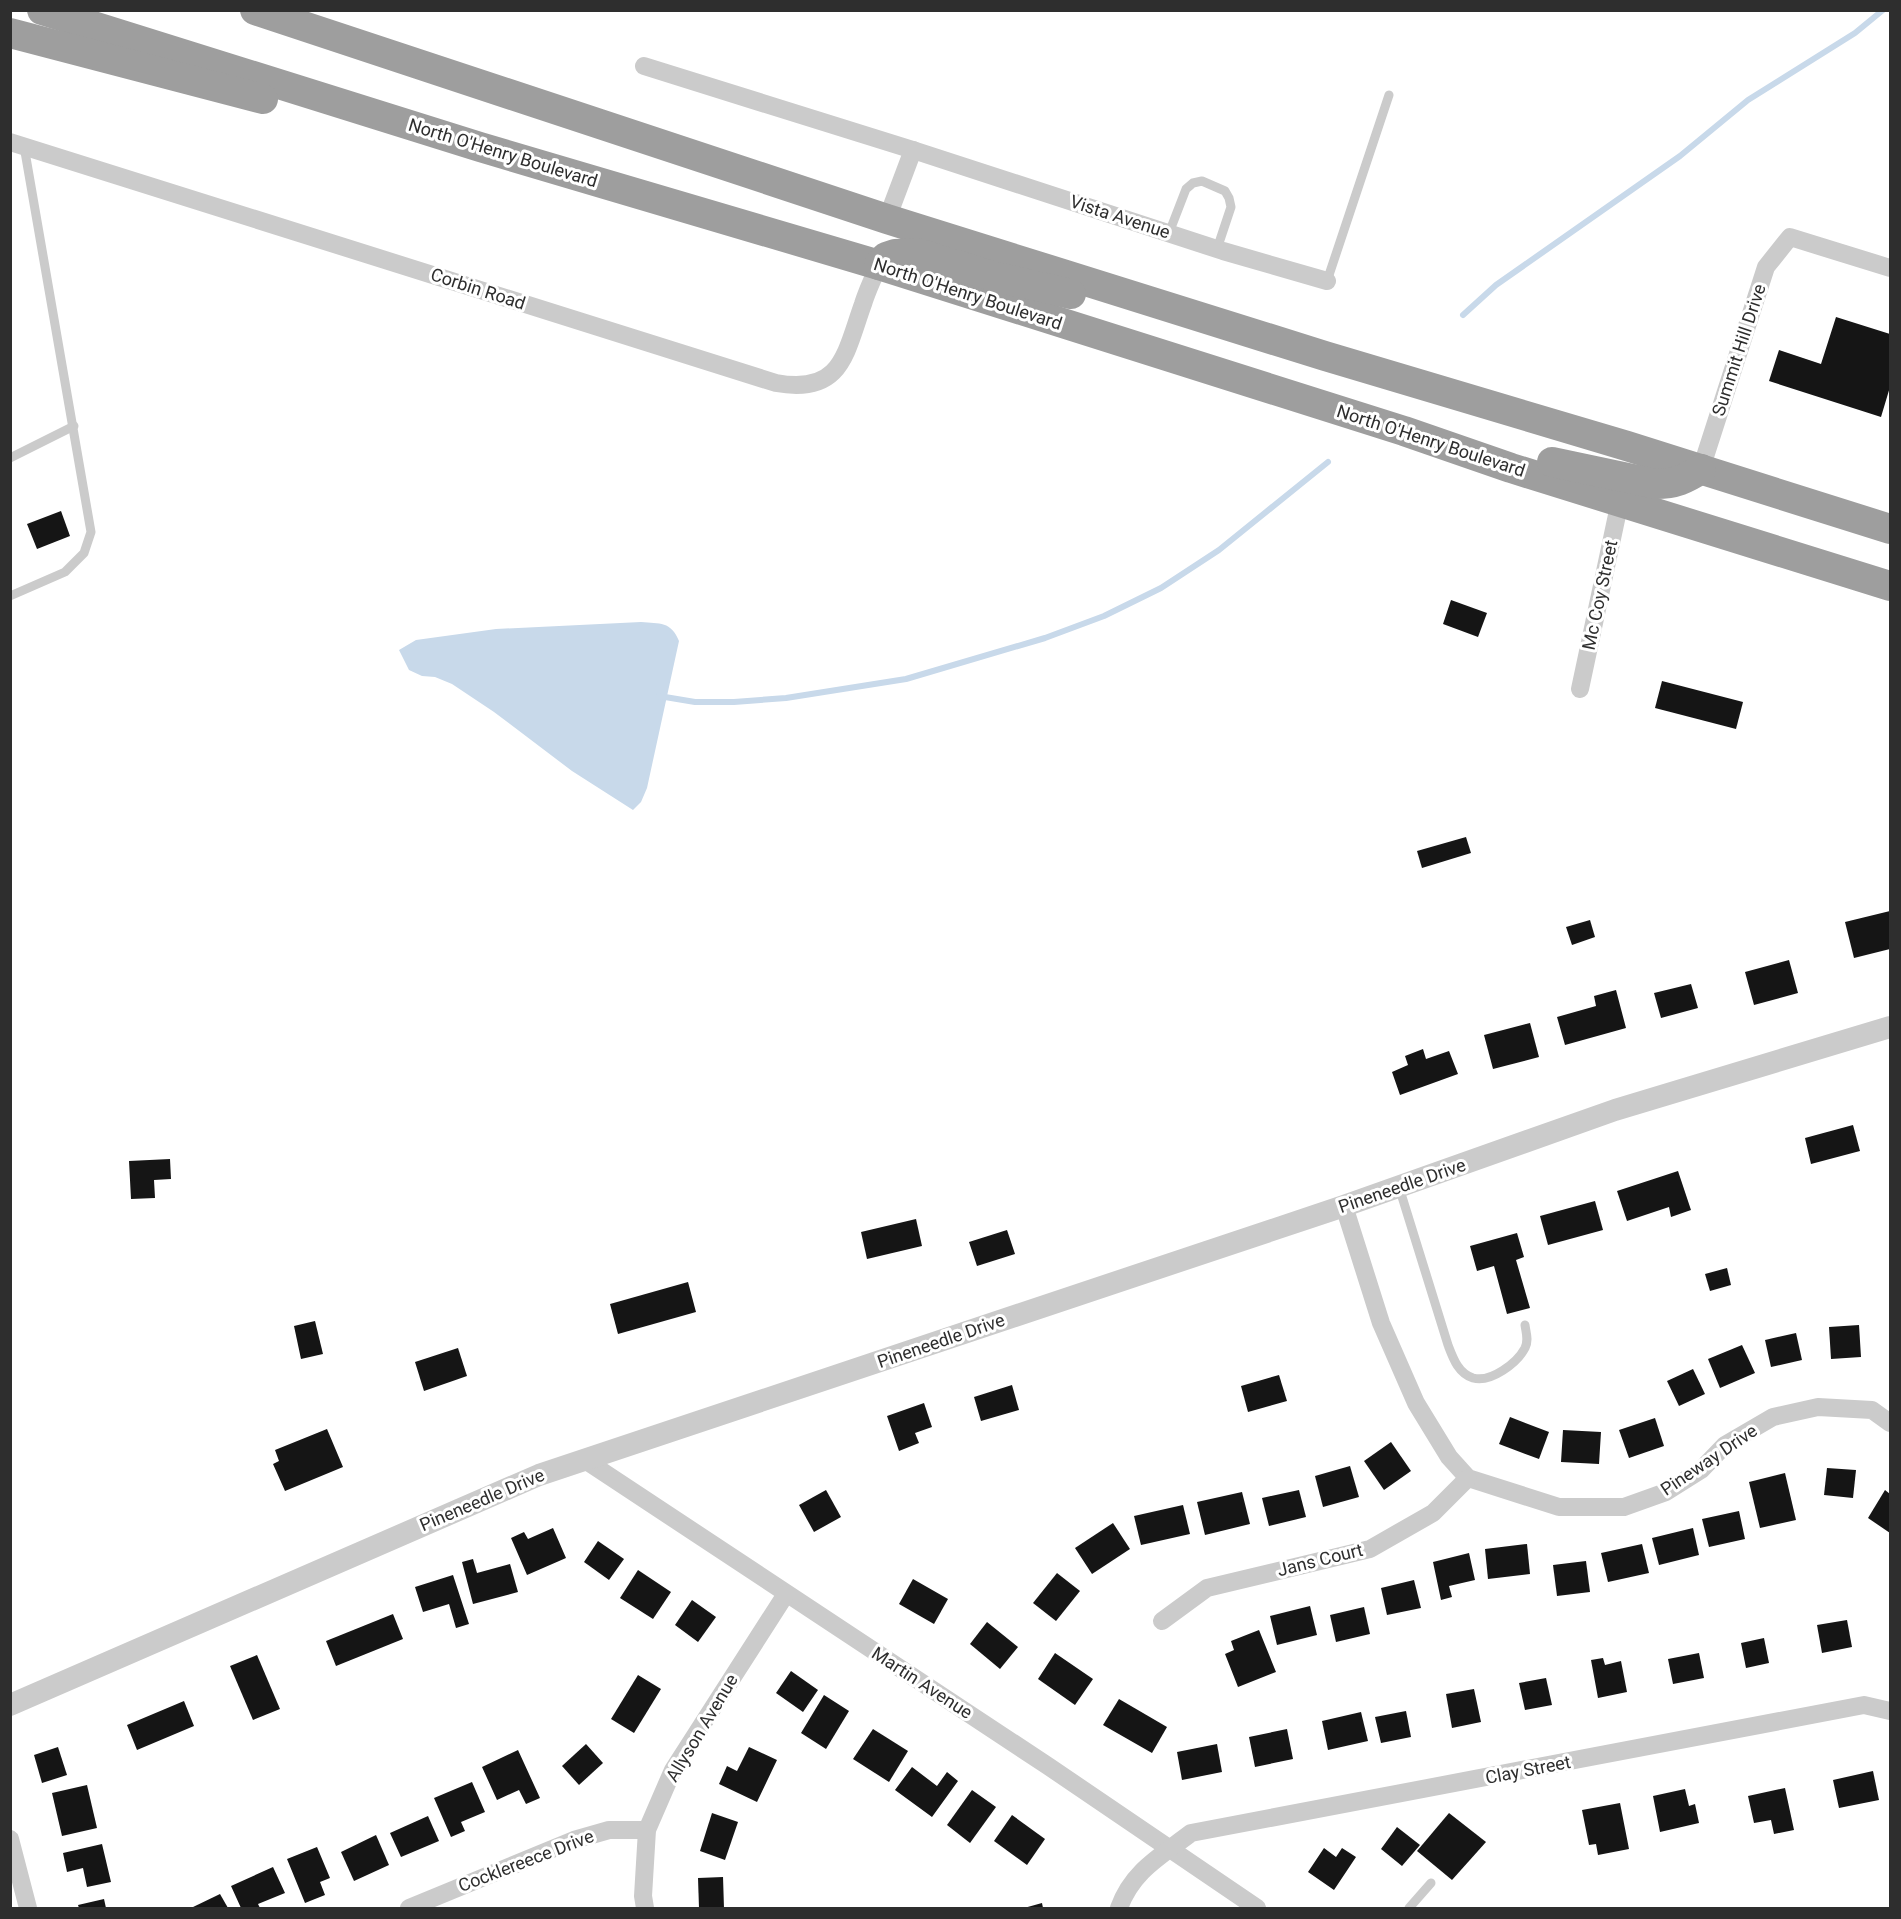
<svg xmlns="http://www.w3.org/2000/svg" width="1901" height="1919" font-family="Roboto,sans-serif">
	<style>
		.water { fill: #c8d9ea }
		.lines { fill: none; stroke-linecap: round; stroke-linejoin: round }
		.stream { stroke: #c8d9ea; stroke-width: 6 }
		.building { fill: #151515 }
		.service { stroke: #cbcbcb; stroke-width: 9 }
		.minor { stroke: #cbcbcb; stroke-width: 18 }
		.tertiary { stroke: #cbcbcb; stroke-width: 22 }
		.trunk { stroke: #9e9e9e; stroke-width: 30 }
		.labels { text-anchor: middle; stroke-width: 6; stroke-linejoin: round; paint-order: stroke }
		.street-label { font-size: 18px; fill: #2e2e2e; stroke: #fff }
	</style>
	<rect width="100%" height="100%" fill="#fff"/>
	<path class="water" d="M641,622C660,624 671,621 679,641L647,788L641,802L633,810L572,771L494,712L452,684L435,677L422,676L409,670L399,650L416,640L496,629Z"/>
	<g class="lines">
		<g class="stream">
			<path d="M1463,315L1496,285L1680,156L1748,100L1855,33L1883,10"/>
			<path d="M659,696L695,702H734L786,698L906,679L1045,638L1104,616L1161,588L1219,550L1328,462"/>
		</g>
	</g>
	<g class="building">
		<path d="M1836,317L1890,334V387L1881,417L1769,381L1779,350L1821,364Z"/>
		<path d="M61,511L70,536L37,549L27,524Z"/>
		<path d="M1451,600L1487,613L1478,637L1443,624Z"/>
		<path d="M1662,681L1743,702L1736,729L1655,708Z"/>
		<path d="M1466,837L1471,853L1422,868L1417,851Z"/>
		<path d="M1890,911V949L1854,958L1845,922Z"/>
		<path d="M1590,920L1595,937L1572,945L1566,927Z"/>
		<path d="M1789,960L1798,993L1754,1005L1745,972Z"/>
		<path d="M1691,984L1698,1008L1661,1018L1654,993Z"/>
		<path d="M1616,990L1626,1028L1565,1045L1557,1017L1596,1006L1594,996Z"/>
		<path d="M1530,1023L1539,1057L1493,1069L1484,1035Z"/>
		<path d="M1423,1049L1426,1059L1449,1051L1458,1074L1400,1095L1392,1072L1408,1065L1405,1056Z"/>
		<path d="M1853,1125L1860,1151L1811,1164L1805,1138Z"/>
		<path d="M170,1159L171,1179L154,1180L155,1198L131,1199L129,1161Z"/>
		<path d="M1678,1171L1691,1210L1671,1217L1669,1207L1627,1221L1617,1191Z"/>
		<path d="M1595,1201L1603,1230L1548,1245L1540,1216Z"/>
		<path d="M916,1219L922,1246L867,1259L861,1232Z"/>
		<path d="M1007,1230L1015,1254L977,1266L969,1242Z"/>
		<path d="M1517,1233L1524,1257L1516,1260L1530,1308L1507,1314L1494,1266L1477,1271L1470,1246Z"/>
		<path d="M1727,1268L1731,1285L1710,1291L1705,1274Z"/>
		<path d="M688,1282L696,1312L618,1334L610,1304Z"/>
		<path d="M315,1321L323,1354L301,1359L294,1326Z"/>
		<path d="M1859,1325L1861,1357L1831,1359L1829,1327Z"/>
		<path d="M1796,1333L1802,1360L1771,1367L1765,1340Z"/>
		<path d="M1742,1345L1755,1373L1720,1388L1708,1359Z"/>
		<path d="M458,1348L467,1376L424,1391L415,1362Z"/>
		<path d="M1693,1369L1705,1394L1679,1406L1667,1381Z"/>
		<path d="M1279,1375L1287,1401L1248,1412L1241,1386Z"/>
		<path d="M1012,1385L1019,1410L981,1421L974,1397Z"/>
		<path d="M924,1403L932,1427L915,1433L919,1443L899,1451L887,1416Z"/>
		<path d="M1510,1417L1549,1432L1539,1459L1499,1444Z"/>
		<path d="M1655,1418L1664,1446L1629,1458L1619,1430Z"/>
		<path d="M327,1429L343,1467L285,1491L273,1464L279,1461L275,1450Z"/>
		<path d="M1563,1430L1601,1432L1599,1464L1561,1462Z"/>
		<path d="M1391,1442L1411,1471L1384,1490L1364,1461Z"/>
		<path d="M1350,1466L1359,1497L1323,1507L1315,1476Z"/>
		<path d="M1827,1468L1856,1470L1853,1498L1824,1495Z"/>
		<path d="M1785,1473L1796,1520L1760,1528L1749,1482Z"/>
		<path d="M826,1490L841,1517L814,1532L799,1505Z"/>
		<path d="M1299,1490L1306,1517L1269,1526L1262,1498Z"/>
		<path d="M1885,1490L1890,1494V1533L1868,1518Z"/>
		<path d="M1242,1492L1250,1524L1205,1535L1197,1502Z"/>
		<path d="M1183,1505L1190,1534L1141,1545L1134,1516Z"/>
		<path d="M1739,1511L1745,1539L1709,1547L1702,1519Z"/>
		<path d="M1113,1523L1130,1549L1092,1574L1075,1548Z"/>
		<path d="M553,1528L566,1558L527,1575L511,1538L524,1532L528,1539Z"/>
		<path d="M1693,1528L1699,1555L1659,1565L1652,1538Z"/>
		<path d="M598,1541L624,1559L609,1580L584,1562Z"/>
		<path d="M1527,1544L1530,1574L1488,1579L1485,1549Z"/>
		<path d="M1642,1544L1649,1573L1608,1582L1601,1553Z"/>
		<path d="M1469,1553L1475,1580L1449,1586L1452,1597L1441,1600L1433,1562Z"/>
		<path d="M473,1559L477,1573L510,1564L518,1592L473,1604L462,1562Z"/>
		<path d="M1586,1561L1590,1592L1557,1596L1553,1565Z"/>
		<path d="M638,1570L671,1592L653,1619L620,1598Z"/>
		<path d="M1057,1573L1080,1591L1056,1621L1033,1603Z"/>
		<path d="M453,1575L469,1624L456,1628L449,1604L423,1612L415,1587Z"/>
		<path d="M913,1579L948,1599L934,1624L899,1604Z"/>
		<path d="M1414,1580L1421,1608L1387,1615L1381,1588Z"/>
		<path d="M692,1600L716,1617L698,1642L675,1625Z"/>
		<path d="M1310,1606L1317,1635L1277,1645L1270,1616Z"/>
		<path d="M1364,1607L1370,1634L1336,1642L1330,1615Z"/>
		<path d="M393,1614L403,1639L336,1666L326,1641Z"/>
		<path d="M1847,1620L1852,1647L1822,1653L1817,1625Z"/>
		<path d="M987,1622L1018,1647L1000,1669L970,1644Z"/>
		<path d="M1259,1630L1276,1672L1238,1687L1225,1654L1234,1650L1231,1641Z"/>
		<path d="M1764,1638L1769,1663L1746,1668L1741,1643Z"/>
		<path d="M1055,1653L1093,1679L1075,1705L1038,1679Z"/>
		<path d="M1699,1653L1704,1678L1673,1684L1668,1659Z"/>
		<path d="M257,1655L280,1709L253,1720L230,1666Z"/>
		<path d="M1603,1658L1605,1665L1621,1661L1627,1692L1598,1698L1591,1660Z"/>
		<path d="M791,1671L818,1690L803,1712L776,1693Z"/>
		<path d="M638,1675L661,1689L634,1733L611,1719Z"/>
		<path d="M1546,1678L1552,1705L1525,1710L1519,1683Z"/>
		<path d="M1474,1689L1481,1722L1452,1728L1446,1694Z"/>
		<path d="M824,1695L849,1711L826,1749L801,1733Z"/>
		<path d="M1119,1699L1167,1727L1152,1753L1103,1725Z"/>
		<path d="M184,1701L194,1726L137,1750L127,1725Z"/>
		<path d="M1406,1711L1411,1737L1381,1743L1375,1717Z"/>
		<path d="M1361,1712L1368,1741L1328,1750L1322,1721Z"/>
		<path d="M873,1729L908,1751L889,1782L853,1759Z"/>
		<path d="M1287,1729L1293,1759L1255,1767L1249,1737Z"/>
		<path d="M586,1744L603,1763L579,1785L562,1766Z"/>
		<path d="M1217,1744L1222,1772L1182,1780L1177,1752Z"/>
		<path d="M58,1747L67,1775L42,1783L34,1755Z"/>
		<path d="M749,1747L777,1760L757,1802L719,1784L727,1766L737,1771Z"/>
		<path d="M518,1750L540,1798L526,1804L519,1790L497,1800L482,1767Z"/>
		<path d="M912,1767L937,1786L947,1772L958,1781L932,1817L895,1790Z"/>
		<path d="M1873,1771L1879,1800L1839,1808L1833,1780Z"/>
		<path d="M472,1782L485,1812L461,1822L465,1831L451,1837L434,1798Z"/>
		<path d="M87,1785L97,1828L62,1836L52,1793Z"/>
		<path d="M1785,1788L1794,1830L1774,1834L1771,1820L1754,1823L1748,1796Z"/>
		<path d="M1685,1789L1689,1806L1695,1804L1699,1823L1660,1832L1653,1796Z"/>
		<path d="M972,1790L996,1807L970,1843L947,1825Z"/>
		<path d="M1620,1803L1629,1849L1598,1855L1596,1844L1589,1845L1582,1810Z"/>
		<path d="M712,1813L738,1822L725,1860L700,1851Z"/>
		<path d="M1449,1813L1486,1842L1452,1880L1417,1851Z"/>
		<path d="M1012,1815L1045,1839L1027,1865L994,1841Z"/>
		<path d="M428,1816L439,1841L401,1857L390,1833Z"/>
		<path d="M1397,1827L1420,1845L1402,1866L1381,1849Z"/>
		<path d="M376,1835L389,1865L354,1881L341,1852Z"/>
		<path d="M102,1844L111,1882L87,1887L83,1868L67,1872L63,1853Z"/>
		<path d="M317,1847L330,1878L320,1882L325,1895L305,1903L287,1859Z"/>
		<path d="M1324,1848L1336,1857L1342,1848L1356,1857L1334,1890L1308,1872Z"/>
		<path d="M273,1867L285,1893L258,1904L260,1908H241L231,1886Z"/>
		<path d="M723,1877L724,1908H699L698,1878Z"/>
		<path d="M220,1894L228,1908H191Z"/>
		<path d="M104,1899L106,1908H79L78,1905Z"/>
		<path d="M1042,1903L1043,1908H1024Z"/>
	</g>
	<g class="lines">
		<g class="service">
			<path d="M1169,233L1186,189L1193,183L1202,181L1225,191L1229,198L1231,207L1217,249"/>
			<path d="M1327,281L1389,95"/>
			<path d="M10,458L74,426"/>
			<path d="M10,596L65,572L84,553L91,532L24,146"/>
			<path d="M1399,1187L1448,1345C1453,1358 1458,1373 1473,1378C1491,1383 1517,1363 1525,1348C1529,1340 1526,1333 1525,1325"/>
			<path d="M1409,1908L1431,1883"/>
		</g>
		<g class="minor">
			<path d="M644,66L913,150L1223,251L1327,281"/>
			<path d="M10,142L776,383C842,395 845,354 863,304C867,291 873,278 879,265"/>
			<path d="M887,219L913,150"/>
			<path d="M1701,469L1766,267L1790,237L1890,268"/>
			<path d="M1580,689L1620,501"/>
			<path d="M1344,1206L1381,1323L1416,1403L1449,1457L1468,1478L1559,1507H1624L1666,1492L1701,1470L1725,1445L1773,1417L1818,1407L1872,1410L1890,1423"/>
			<path d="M585,1460L1048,1766L1257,1908"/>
			<path d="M1162,1621L1207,1588L1370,1549L1433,1513L1468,1478"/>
			<path d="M10,1839L28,1908"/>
			<path d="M409,1908L574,1840L609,1830H647"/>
			<path d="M645,1908L643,1896L647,1830L673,1770L786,1594"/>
			<path d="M1119,1908C1132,1871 1161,1856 1191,1833L1864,1705L1890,1711"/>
		</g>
		<path class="tertiary" d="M10,1705L539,1475L1344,1206L1615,1110L1890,1027"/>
		<g class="trunk">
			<path d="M42,10L480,147L879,265L1404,431L1511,468L1890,586"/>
			<path d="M255,10L887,219L1325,356L1627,446L1890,529"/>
			<path d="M10,33L263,99"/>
			<path d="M879,265L886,257L895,254L918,253L992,276L1071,294"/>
			<path d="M1552,462L1656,484C1675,484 1686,479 1701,469"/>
		</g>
	</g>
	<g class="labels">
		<g class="street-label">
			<text transform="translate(503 153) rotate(17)" y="6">North O'Henry Boulevard</text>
			<text transform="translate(1120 217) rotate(18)" y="6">Vista Avenue</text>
			<text transform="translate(478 289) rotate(18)" y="6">Corbin Road</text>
			<text transform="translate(968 294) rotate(18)" y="6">North O'Henry Boulevard</text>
			<text transform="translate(1739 350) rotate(-72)" y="6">Summit Hill Drive</text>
			<text transform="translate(1431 441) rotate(18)" y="6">North O'Henry Boulevard</text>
			<text transform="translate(1600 595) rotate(-78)" y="6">Mc Coy Street</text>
			<text transform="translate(1402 1186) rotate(-19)" y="6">Pineneedle Drive</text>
			<text transform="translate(941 1341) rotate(-19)" y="6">Pineneedle Drive</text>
			<text transform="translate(1709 1460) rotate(-34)" y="6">Pineway Drive</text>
			<text transform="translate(482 1500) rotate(-23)" y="6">Pineneedle Drive</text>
			<text transform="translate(1320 1560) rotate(-14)" y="6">Jans Court</text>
			<text transform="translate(922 1683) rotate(33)" y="6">Martin Avenue</text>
			<text transform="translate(702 1728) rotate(-59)" y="6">Allyson Avenue</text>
			<text transform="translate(1528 1770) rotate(-11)" y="6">Clay Street</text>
			<text transform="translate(526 1861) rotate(-21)" y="6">Cocklereece Drive</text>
		</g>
	</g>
	<rect width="1901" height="1919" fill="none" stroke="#2e2e2e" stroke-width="24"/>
</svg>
